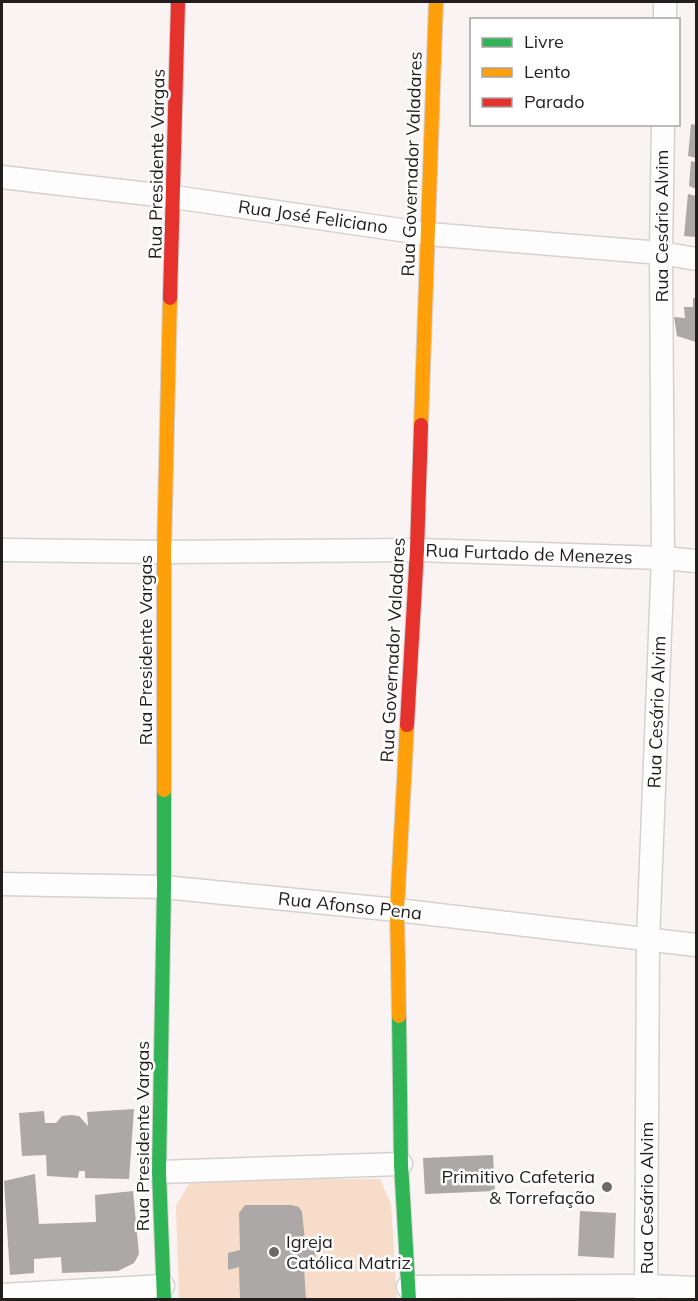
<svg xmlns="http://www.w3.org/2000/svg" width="698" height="1301" font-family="Mulish,sans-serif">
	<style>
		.green { fill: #f7ddc9 }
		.building { fill: #aca8a7 }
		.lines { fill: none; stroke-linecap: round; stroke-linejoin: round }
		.street-casing { stroke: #d6d1d1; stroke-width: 25 }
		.fast-casing { stroke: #d6d1d1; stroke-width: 16 }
		.slow-casing { stroke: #d6d1d1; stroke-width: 16 }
		.jam-casing { stroke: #d6d1d1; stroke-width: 16 }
		.street { stroke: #fefdfd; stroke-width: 22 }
		.fast { stroke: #30b455; stroke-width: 14 }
		.slow { stroke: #ff9f0a; stroke-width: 14 }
		.jam { stroke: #e5322d; stroke-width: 14 }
		.poi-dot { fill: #6e6969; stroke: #fff; stroke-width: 2 }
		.labels { text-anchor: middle; stroke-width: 5; stroke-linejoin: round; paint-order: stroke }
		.street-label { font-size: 18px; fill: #231e1e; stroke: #fff }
		.poi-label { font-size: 18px; fill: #231e1e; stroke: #fff; text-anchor: end }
	</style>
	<rect width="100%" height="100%" fill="#f9f3f3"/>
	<path class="green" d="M192,1179H380L391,1204L397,1299H179L176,1206Z"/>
	<g class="building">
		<path d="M691,124L696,125V158L688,156Z"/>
		<path d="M691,161L696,162V189L689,186Z"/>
		<path d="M688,194L696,196V237L684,236Z"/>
		<path d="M693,298H696V342L677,336L674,317L685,318L684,307H693Z"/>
		<path d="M134,1109L129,1179L85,1178V1171H79L78,1178L47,1176L46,1155L22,1156L19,1113L44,1111L45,1123H56L62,1116L71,1115L79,1116L88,1126L87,1112Z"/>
		<path d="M493,1155L495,1191L425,1194L423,1158Z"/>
		<path d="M35,1174L39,1224L96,1222L95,1195L133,1191L139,1254L134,1263L118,1271L62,1273L61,1257L34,1259V1273L10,1275L4,1181Z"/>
		<path d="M245,1205H291L299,1207L302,1212L305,1241L314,1244L316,1261L304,1268L306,1300H240L239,1267L228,1270V1253L240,1250L239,1213Z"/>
		<path d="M580,1211L616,1213L614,1258L578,1256Z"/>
	</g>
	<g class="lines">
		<defs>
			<g id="street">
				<path d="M665,20V2"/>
				<path d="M2,177L174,197L428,234L661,253L696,259"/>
				<path d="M2,550L164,552L417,550L663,558L696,561"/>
				<path d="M2,884L164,887L397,910L696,945"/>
				<path d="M159,1172L401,1164"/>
				<path d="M408,1287L646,1286L696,1288"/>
				<path d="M2,1295L163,1286"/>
				<path d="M646,1300L648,940L663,558L661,253L663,124"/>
			</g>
			<g id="fast">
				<path d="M164,790V887L159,1172L164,1300"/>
				<path d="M399,1016L401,1164L409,1300"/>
			</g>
			<g id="slow">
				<path d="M421,425L436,2"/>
				<path d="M164,790V552L170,298"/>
				<path d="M399,1016L397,910L407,725"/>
			</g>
			<g id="jam">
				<path d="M170,298L178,2"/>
				<path d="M407,725L417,550L421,425"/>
			</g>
		</defs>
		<use href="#street" class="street-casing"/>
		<use href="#fast" class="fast-casing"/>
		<use href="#slow" class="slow-casing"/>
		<use href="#jam" class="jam-casing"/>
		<use href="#street" class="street"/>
		<use href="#fast" class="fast"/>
		<use href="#slow" class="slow"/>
		<use href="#jam" class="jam"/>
	</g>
	<g class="poi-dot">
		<circle cx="607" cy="1187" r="6"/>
		<circle cx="274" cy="1252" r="6"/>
	</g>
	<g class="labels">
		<g class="street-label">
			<text transform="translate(157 164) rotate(-89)" y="6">Rua Presidente Vargas</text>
			<text transform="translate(412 164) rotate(-88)" y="6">Rua Governador Valadares</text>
			<text transform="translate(313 217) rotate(8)" y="6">Rua José Feliciano</text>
			<text transform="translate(662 226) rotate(-90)" y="6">Rua Cesário Alvim</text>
			<text transform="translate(529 554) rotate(2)" y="6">Rua Furtado de Menezes</text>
			<text transform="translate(146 650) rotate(-90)" y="6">Rua Presidente Vargas</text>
			<text transform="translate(393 650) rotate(-87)" y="6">Rua Governador Valadares</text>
			<text transform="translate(657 712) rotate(-88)" y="6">Rua Cesário Alvim</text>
			<text transform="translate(350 906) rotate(6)" y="6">Rua Afonso Pena</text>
			<text transform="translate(143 1136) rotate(-90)" y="6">Rua Presidente Vargas</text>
			<text transform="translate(647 1198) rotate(-90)" y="6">Rua Cesário Alvim</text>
		</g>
		<g class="poi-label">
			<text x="595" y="1183">Primitivo Cafeteria<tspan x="595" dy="21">&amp; Torrefação</tspan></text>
			<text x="286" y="1248" text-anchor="start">Igreja<tspan x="286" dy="21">Católica Matriz</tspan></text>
		</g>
	</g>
	<rect width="698" height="1301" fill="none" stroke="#231e1e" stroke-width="6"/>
	<rect x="470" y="18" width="210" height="108" fill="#ffffff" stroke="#a7a5a5" stroke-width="1.5"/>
	<rect x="482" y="38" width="30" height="9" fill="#30b455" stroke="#a7a5a5" stroke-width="1.5"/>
	<text x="524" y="48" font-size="18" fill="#231e1e">Livre</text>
	<rect x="482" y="68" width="30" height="9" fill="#ff9f0a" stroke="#a7a5a5" stroke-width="1.5"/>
	<text x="524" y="78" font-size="18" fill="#231e1e">Lento</text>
	<rect x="482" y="98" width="30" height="9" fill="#e5322d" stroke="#a7a5a5" stroke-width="1.5"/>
	<text x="524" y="108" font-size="18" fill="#231e1e">Parado</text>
</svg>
